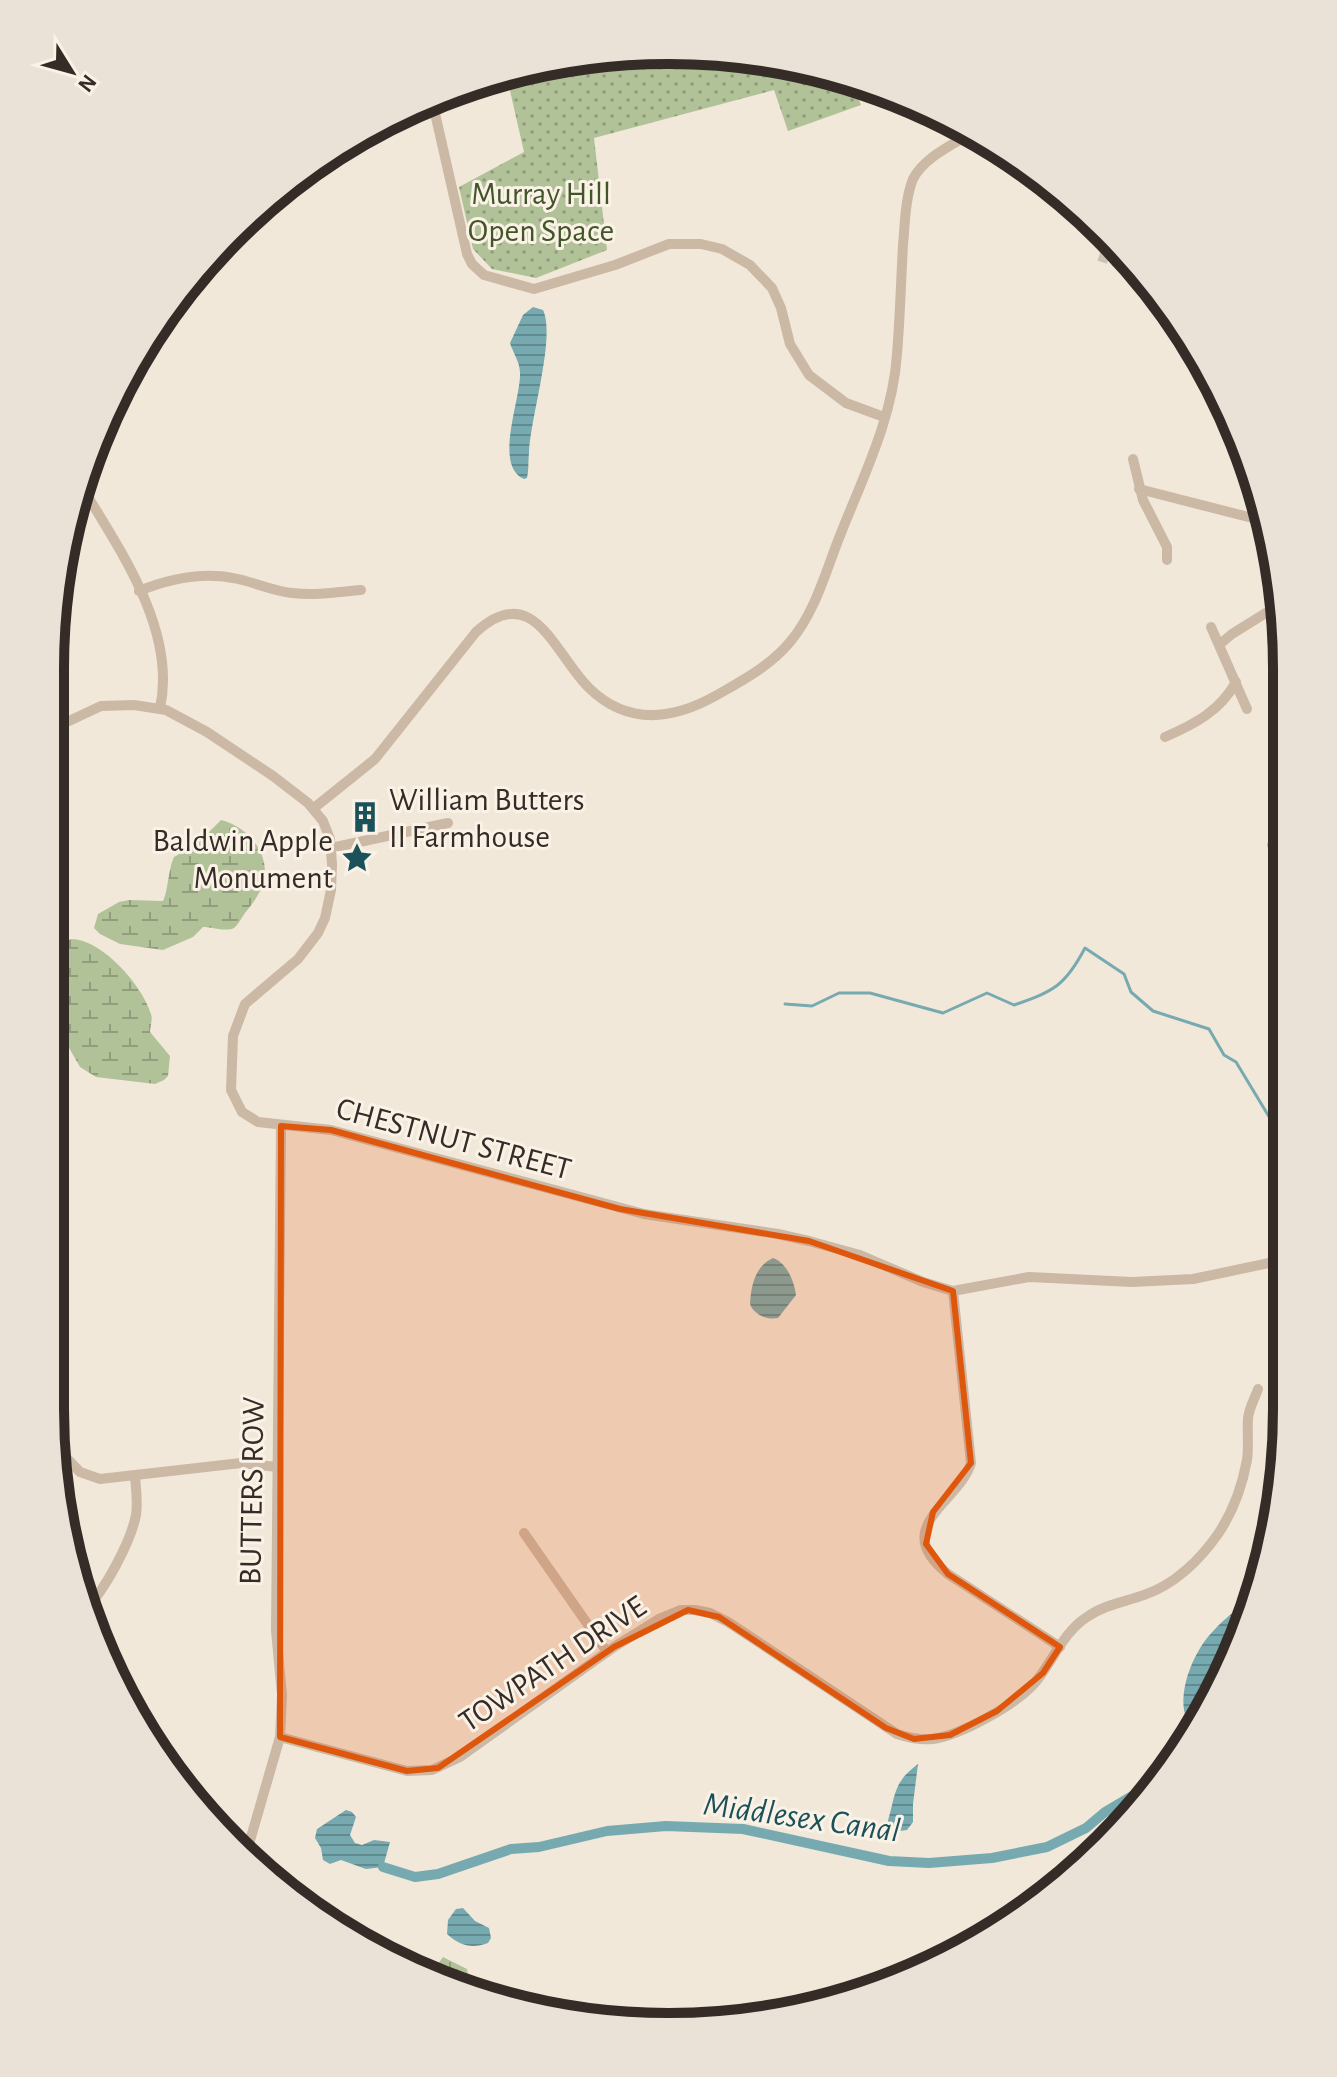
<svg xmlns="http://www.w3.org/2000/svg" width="1337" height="2077" font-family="'Alegreya Sans',sans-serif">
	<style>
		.wetland { fill: url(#wetland-marsh) }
		.park { fill: url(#park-dots) }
		.water { fill: url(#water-rules) }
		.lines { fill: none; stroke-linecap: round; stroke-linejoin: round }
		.stream { stroke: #77aab0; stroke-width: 3 }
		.canal { stroke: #77aab0; stroke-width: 10 }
		.minor-tunnel { stroke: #ccc2b5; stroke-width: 10; stroke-dasharray: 10 5; stroke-linecap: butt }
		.minor { stroke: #cbb8a5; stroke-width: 10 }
		.marked { fill: #df570d; fill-opacity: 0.2; stroke: #df570d; stroke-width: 6; stroke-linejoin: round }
		.labels { text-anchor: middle; stroke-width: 6; stroke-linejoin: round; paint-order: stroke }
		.park-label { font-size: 32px; fill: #425529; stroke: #faf2e6 }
		.poi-label { font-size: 32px; fill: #362c27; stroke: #faf2e6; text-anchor: start }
		.street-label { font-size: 32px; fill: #362c27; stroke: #faf2e6 }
		.water-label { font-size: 34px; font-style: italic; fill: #1b5159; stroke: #faf2e6 }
		.rim { fill: none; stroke: #362c27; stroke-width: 10 }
	</style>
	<defs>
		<pattern id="wetland-marsh" width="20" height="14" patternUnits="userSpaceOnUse" patternTransform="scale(2)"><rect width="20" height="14" fill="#b1c299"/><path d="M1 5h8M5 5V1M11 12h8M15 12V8" fill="none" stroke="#919e7d"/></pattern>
		<pattern id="park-dots" width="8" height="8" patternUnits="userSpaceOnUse" patternTransform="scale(2)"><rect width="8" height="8" fill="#b1c299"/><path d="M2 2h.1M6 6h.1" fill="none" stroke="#919e7d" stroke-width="1.8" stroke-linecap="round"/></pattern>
		<pattern id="water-rules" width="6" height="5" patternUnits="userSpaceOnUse" patternTransform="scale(2)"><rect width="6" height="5" fill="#77aab0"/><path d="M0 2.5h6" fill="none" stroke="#628b8f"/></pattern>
	</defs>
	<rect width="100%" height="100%" fill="#f2e8d9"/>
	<g class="wetland">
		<path d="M221,820C247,826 270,853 264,880C261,893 253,903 245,913C242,917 238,925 234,928C227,932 211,927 203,927L193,937L163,950L120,944L100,934L94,928L98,914L119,902L129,900L163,901C168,892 168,870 174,857L197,844Z"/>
		<path d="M71,939C102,939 143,986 151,1014C153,1019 150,1027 150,1032L170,1056L168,1076L164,1080L155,1084L96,1077L80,1067L53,1020V944Z"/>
		<path d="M443,1957L467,1969L470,1986L463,1991L429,1972H432Z"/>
	</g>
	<path class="park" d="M628,51L749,55L852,79L861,105L788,131L774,90L594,138L607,250L536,278L492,269L473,249L459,187L524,152L508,82L502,73Z"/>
	<g class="water">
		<path d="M533,307L543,310C556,337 530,419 529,453C528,462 529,469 527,478L524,479C493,466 521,399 520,373C520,362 513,353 510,343L523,315Z"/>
		<path d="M773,1258C787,1263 794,1281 796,1295L778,1318C767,1320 754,1315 750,1304C751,1286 755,1266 773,1258Z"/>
		<path d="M1253,1596L1240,1646L1190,1726C1174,1701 1190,1660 1207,1638C1220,1622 1237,1609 1253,1596Z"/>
		<path d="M918,1764L913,1804V1822L907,1830L893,1832L888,1828L887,1824C896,1796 892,1783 918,1764Z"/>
		<path d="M346,1810L352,1812L356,1817L350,1835L355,1843L362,1845L374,1840L390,1842L383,1867L366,1869L341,1860L330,1864L323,1860L321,1848L315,1838L317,1829Z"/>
		<path d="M463,1908L475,1921L489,1928L491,1938L488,1943C472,1949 460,1946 447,1934L448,1920L456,1909Z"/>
	</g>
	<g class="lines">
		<path class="stream" d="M785,1004L812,1006L839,993H870L943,1013L987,993L1014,1005C1054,991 1065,986 1085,948L1124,974L1131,992L1153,1011L1209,1029L1224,1055L1236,1062L1274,1125L1283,1129"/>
		<path class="canal" d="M383,1867L415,1877L438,1874L511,1849L539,1847L607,1831L666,1826L743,1829L889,1861L929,1863L992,1858L1047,1847L1086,1828L1105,1812L1154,1783"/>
		<path class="minor-tunnel" d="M1099,256L1136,268"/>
		<g class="minor">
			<path d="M432,100L467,254L472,264L484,275L534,289L615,265L669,244H701L722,249L750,265L772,288L781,308L790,344L809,375L846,403L884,417"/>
			<path d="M1133,459L1143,500L1167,547V560"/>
			<path d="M82,487C120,550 177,631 160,708"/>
			<path d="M1139,489L1268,522"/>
			<path d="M139,591C171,578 204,571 238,579C256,583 273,591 292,593C316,596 338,592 361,590"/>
			<path d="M1211,627L1247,709"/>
			<path d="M1220,644L1232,634L1282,603"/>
			<path d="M54,728L101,706L134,705L166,710L207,732L273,776L308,803L323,821L330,839L332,864L331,890L325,918L318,933L298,959L245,1004L233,1036L231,1090L242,1112L258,1122L331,1130L644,1214L778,1234L809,1241L860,1255L923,1282L953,1291L1029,1277L1132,1282L1193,1279L1283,1260"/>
			<path d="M1165,737C1195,724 1220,711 1236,682"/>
			<path d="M314,808L375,759L476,632C534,579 555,655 589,688C628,726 673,720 717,695C743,680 770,666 790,642C816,611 826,570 841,533C864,475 893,417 897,354C900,318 901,281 903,245C905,224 905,199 913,179C924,157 954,144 975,131"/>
			<path d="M1272,845L1285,846"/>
			<path d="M331,848L448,823"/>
			<path d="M953,1291L971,1463C960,1502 888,1527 948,1574L1060,1647"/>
			<path d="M57,1448L80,1472L100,1479L241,1463L277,1467"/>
			<path d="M524,1533L607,1652"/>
			<path d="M84,1610C104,1593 131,1541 136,1515C138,1502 136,1489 135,1476"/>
			<path d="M280,1737L407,1771L432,1770L460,1757L614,1647L659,1619L681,1610H695L710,1613L728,1622L897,1734C909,1738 921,1740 933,1739C961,1735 1015,1705 1034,1684C1052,1663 1063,1632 1087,1617C1104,1605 1124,1602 1144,1595C1174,1585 1200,1560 1218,1534C1233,1512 1242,1487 1247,1460C1249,1446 1247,1432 1248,1418C1249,1408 1255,1398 1258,1389"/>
			<path d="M247,1851L280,1737L282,1695L276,1630L281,1126"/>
		</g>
	</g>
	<path class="marked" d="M281,1126L331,1130L620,1209L809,1241L953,1291L971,1463L933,1512L926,1544L948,1574L1060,1647L1043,1673L997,1711L950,1735L914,1739L886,1728L719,1617L688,1610L614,1647L438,1768L407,1771L280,1737Z"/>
	<defs>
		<symbol id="building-bare" viewBox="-9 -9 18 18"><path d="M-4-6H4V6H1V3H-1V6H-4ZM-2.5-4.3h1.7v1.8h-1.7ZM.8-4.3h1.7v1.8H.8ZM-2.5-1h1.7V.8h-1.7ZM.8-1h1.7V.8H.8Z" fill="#1b5159" stroke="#faf2e6" stroke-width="2.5" paint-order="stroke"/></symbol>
		<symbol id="sight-bare" viewBox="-9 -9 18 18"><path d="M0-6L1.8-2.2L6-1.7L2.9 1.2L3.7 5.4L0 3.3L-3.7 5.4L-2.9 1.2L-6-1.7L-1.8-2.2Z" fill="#1b5159" stroke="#faf2e6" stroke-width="2.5" paint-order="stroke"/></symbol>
	</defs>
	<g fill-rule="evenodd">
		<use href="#building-bare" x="343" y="795" width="44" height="44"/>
		<use href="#sight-bare" x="335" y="836" width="44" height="44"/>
	</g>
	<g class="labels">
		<g class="park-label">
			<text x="541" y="204">Murray Hill<tspan x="541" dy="37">Open Space</tspan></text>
		</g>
		<g class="poi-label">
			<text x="389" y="810">William Butters<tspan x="389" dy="37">II Farmhouse</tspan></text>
			<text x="333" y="851" text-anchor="end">Baldwin Apple<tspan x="333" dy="37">Monument</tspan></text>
		</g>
		<g class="street-label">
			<text transform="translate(454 1138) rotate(15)" y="11">CHESTNUT STREET</text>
			<text transform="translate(251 1491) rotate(-89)" y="11">BUTTERS ROW</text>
			<text transform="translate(552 1663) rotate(-34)" y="11">TOWPATH DRIVE</text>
		</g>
		<g class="water-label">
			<text transform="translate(802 1816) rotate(8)" y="12">Middlesex Canal</text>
		</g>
	</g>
	<path d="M0 0H1337V2077H0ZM668 64H669A604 604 0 0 1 1273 668V1409A604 604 0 0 1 669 2013H668A604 604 0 0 1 64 1409V668A604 604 0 0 1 668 64Z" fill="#eae2d7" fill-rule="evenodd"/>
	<path class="rim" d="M668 64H669A604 604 0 0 1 1273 668V1409A604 604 0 0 1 669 2013H668A604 604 0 0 1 64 1409V668A604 604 0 0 1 668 64Z"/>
	<g transform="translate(72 72) rotate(127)" stroke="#faf2e6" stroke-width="6" paint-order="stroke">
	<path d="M0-6L14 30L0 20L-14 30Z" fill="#362c27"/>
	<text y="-12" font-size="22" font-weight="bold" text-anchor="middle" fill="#362c27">N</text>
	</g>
</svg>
